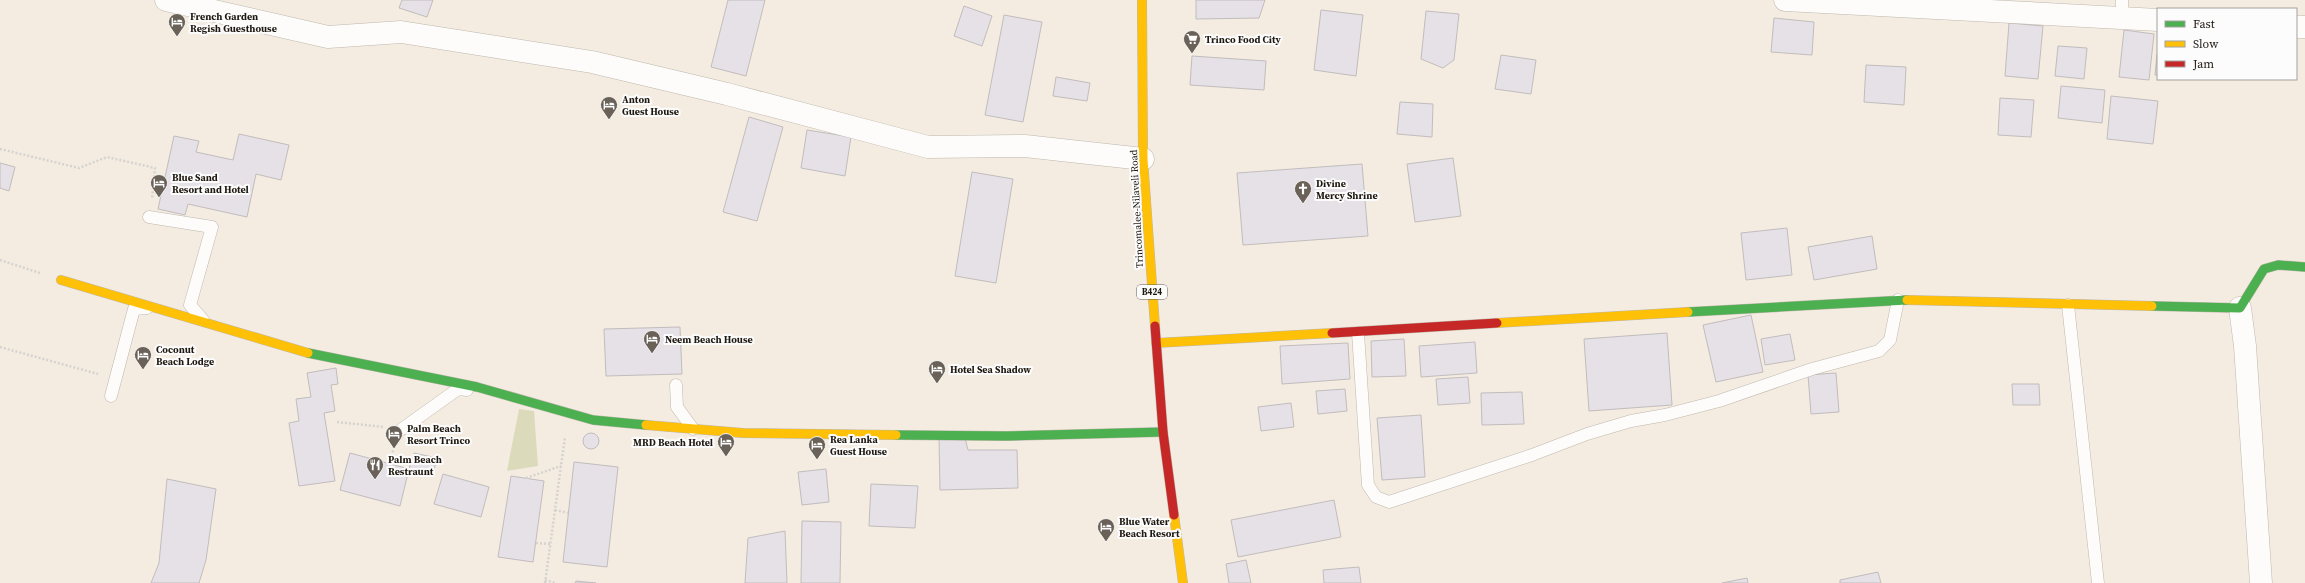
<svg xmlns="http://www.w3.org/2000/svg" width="2305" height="583" font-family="'Source Serif 4',serif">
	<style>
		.green { fill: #dbdaba }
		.building { fill: #e6e1e6; stroke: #c1bcbd }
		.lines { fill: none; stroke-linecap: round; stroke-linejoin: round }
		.lane-casing { stroke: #beb7ad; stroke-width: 13 }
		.street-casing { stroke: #beb7ad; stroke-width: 23 }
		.fast-casing { stroke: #beb7ad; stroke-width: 10 }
		.slow-casing { stroke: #beb7ad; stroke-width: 10 }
		.jam-casing { stroke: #beb7ad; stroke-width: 10 }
		.path { stroke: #d5d3d0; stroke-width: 2.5; stroke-dasharray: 2 2; stroke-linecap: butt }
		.lane { stroke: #fdfcfa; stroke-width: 12 }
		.street { stroke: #fdfcfa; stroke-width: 22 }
		.fast { stroke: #4caf50; stroke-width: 9 }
		.slow { stroke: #ffc107; stroke-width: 9 }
		.jam { stroke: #c62828; stroke-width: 9 }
		.labels { text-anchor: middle; stroke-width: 4; stroke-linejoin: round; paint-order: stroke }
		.shield { fill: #fcfcfc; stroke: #615c57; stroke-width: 1 }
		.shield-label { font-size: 9px; font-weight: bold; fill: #1f1810 }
		.poi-label { font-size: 10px; font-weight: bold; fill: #1f1810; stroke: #fcfcfc; text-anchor: start }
		.street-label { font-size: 10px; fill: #1f1810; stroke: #fcfcfc }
	</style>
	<rect width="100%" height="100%" fill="#f4ece1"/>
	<path class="green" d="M519,409L534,411L538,466L507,471Z"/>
	<g class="building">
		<path d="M402,0H433L427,17L399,8Z"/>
		<path d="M728,0H765L746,76L711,67Z"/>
		<path d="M1196,0H1265L1259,18L1196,19Z"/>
		<path d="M964,6L992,16L982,46L954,36Z"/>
		<path d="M1321,10L1363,15L1356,76L1314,70Z"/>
		<path d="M1426,11L1459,14L1454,60L1443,68L1421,59Z"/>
		<path d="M1004,15L1042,22L1023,122L985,115Z"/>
		<path d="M1774,18L1814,22L1812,55L1771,52Z"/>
		<path d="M2009,23L2043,26L2038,79L2005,76Z"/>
		<path d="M2124,30L2154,34L2149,80L2119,77Z"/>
		<path d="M2058,46L2087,48L2084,79L2055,76Z"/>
		<path d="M2157,54H2158V75H2155Z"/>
		<path d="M1501,55L1536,60L1531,94L1495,89Z"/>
		<path d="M1192,56L1266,61L1264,90L1190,85Z"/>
		<path d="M1866,65L1906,67L1904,105L1864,102Z"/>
		<path d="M1056,77L1090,83L1087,101L1053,96Z"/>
		<path d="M2061,86L2105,90L2102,123L2058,118Z"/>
		<path d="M2111,96L2158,101L2153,144L2107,139Z"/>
		<path d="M2000,98L2034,100L2031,137L1998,135Z"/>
		<path d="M1400,102L1433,104L1432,137L1397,134Z"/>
		<path d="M749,117L783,127L757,221L723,212Z"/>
		<path d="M807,130L851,137L845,176L801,168Z"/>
		<path d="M239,134L289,145L281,180L256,174L247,217L188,204L185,215L158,209L174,136L199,141L196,152L233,160Z"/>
		<path d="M1453,158L1461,216L1415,222L1407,164Z"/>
		<path d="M0,163L15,167L9,191L0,188Z"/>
		<path d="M1362,164L1368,236L1243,245L1237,173Z"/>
		<path d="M972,172L1013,179L996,283L955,276Z"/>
		<path d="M1787,228L1792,275L1746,280L1741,233Z"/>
		<path d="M1872,236L1877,269L1814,280L1808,247Z"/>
		<path d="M1751,315L1763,372L1716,382L1703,325Z"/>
		<path d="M680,327L682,374L606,376L604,329Z"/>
		<path d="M1667,333L1672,405L1589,411L1584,339Z"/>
		<path d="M1790,334L1795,360L1765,365L1761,339Z"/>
		<path d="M1404,339L1406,376L1372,377L1371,341Z"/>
		<path d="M1475,342L1477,373L1421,377L1419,346Z"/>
		<path d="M1348,343L1350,379L1282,384L1280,346Z"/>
		<path d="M336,368L338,384L331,385L335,411L324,413L335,481L299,486L289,423L299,421L296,399L311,397L307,373Z"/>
		<path d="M1836,373L1839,412L1811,414L1808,375Z"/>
		<path d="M1468,377L1470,403L1438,405L1436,379Z"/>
		<path d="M2012,384H2039L2040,405H2013Z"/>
		<path d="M1345,389L1347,411L1318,414L1316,391Z"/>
		<path d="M1522,392L1524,424L1482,425L1481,393Z"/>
		<path d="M1291,403L1294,427L1261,431L1258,407Z"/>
		<path d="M1421,415L1425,477L1382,480L1377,418Z"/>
		<circle cx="591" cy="441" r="8"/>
		<path d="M939,438H965L968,450H1017L1018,488L940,490Z"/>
		<path d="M350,453L409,469L400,506L340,490Z"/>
		<path d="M414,453L437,458L433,474L409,469Z"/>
		<path d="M574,462L618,467L607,567L563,562Z"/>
		<path d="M826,469L829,502L802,505L798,472Z"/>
		<path d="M443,474L489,487L481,517L434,504Z"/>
		<path d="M511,476L544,481L533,562L498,557Z"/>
		<path d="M167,479L216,489L206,560L199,583H151L159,563Z"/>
		<path d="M871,484L918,486L915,528L869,526Z"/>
		<path d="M1334,500L1341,537L1238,557L1231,520Z"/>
		<path d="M802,521L841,522L840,583H801Z"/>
		<path d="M785,531L787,583H745L748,538Z"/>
		<path d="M1246,560L1251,583H1229L1226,564Z"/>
		<path d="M1359,567L1361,583H1324L1323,570Z"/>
		<path d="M1878,572L1881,583H1840V580Z"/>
		<path d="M1747,578L1748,583H1722Z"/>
		<path d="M576,581L596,583H575Z"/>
	</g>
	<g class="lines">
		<defs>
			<g id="lane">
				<path d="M2122,18V0"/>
				<path d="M149,217L212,227L190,305L203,320"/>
				<path d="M2068,305L2098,583"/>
				<path d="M1358,333L1368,485L1376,497L1389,502L1532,455L1587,434L1631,421L1665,415L1719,401L1812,369L1879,351L1890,340L1898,300"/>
				<path d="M676,385L677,407L693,429"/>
				<path d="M111,396L134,309L147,308"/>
				<path d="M402,429L458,389L467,390"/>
			</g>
			<g id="street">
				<path d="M166,0L328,37L401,32L592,62L727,94L928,147L1025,146L1143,159"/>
				<path d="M1785,0L2158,20"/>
				<path d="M2296,27H2305"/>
				<path d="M2240,308L2245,346L2261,583"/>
			</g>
			<g id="fast">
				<path d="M2152,306L2240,308L2264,269L2278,265L2305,267"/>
				<path d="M1688,312L1907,300"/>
				<path d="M308,353L477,387L593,420L646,425"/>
				<path d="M896,435L1007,436L1163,432"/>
			</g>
			<g id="slow">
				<path d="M1142,0L1143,159L1155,326"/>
				<path d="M61,280L308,353"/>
				<path d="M1907,300L2152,306"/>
				<path d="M1497,323L1688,312"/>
				<path d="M1156,343L1332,333"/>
				<path d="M646,425L743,433L896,435"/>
				<path d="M1174,515L1183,583"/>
			</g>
			<g id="jam">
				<path d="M1155,326L1163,432L1174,515"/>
				<path d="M1332,333L1497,323"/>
			</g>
		</defs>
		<use href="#lane" class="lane-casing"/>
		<use href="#street" class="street-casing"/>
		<use href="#fast" class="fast-casing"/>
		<use href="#slow" class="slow-casing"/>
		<use href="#jam" class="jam-casing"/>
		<g class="path">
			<path d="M0,149L79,168L107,157L155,168L152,199"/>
			<path d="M0,260L40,273"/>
			<path d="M0,347L98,374"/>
			<path d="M337,422L384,427"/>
			<path d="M390,460L395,445"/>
			<path d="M526,478L561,466"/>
			<path d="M555,510L568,513"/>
			<path d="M536,543L550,544"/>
			<path d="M545,580L555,583"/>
			<path d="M545,583L565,437"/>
		</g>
		<use href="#lane" class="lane"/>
		<use href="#street" class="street"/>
		<use href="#fast" class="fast"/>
		<use href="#slow" class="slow"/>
		<use href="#jam" class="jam"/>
	</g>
	<defs>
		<symbol id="hotel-pin" viewBox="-11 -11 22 30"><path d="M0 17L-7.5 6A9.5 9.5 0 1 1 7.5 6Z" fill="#6a6259" stroke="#fcfcfc"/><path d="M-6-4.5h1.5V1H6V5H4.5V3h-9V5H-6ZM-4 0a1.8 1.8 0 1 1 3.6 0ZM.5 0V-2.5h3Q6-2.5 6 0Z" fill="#fff"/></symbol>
		<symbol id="supermarket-pin" viewBox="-11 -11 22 30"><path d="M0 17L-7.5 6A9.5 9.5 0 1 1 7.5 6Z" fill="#6a6259" stroke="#fcfcfc"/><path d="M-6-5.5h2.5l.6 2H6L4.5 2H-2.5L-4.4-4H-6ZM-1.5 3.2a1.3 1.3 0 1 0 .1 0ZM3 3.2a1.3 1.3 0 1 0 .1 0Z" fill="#fff"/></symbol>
		<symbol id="church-pin" viewBox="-11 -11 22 30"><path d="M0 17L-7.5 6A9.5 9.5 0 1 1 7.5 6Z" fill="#6a6259" stroke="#fcfcfc"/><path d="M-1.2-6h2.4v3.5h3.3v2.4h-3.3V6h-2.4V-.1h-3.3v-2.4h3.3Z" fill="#fff"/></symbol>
		<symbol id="restaurant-pin" viewBox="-11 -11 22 30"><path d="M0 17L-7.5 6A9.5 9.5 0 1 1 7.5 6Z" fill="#6a6259" stroke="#fcfcfc"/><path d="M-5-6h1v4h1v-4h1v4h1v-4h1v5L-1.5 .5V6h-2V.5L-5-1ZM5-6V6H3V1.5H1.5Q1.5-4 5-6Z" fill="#fff"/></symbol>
	</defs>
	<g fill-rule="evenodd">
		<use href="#hotel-pin" x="167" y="12" width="20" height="27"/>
		<use href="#supermarket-pin" x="1182" y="29" width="20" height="27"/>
		<use href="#hotel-pin" x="599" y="95" width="20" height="27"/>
		<use href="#hotel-pin" x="149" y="173" width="20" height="27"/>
		<use href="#church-pin" x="1293" y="179" width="20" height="27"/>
		<use href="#hotel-pin" x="642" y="329" width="20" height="27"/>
		<use href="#hotel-pin" x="133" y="345" width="20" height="27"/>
		<use href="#hotel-pin" x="927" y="359" width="20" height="27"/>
		<use href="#hotel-pin" x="384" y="424" width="20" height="27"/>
		<use href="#hotel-pin" x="716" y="432" width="20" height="27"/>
		<use href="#hotel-pin" x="807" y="435" width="20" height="27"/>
		<use href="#restaurant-pin" x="365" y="455" width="20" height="27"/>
		<use href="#hotel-pin" x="1096" y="517" width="20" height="27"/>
	</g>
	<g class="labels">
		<rect class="shield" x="1137" y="285" width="30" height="14" rx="3"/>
		<g class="shield-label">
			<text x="1152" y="295">B424</text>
		</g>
		<g class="poi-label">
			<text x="190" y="20">French Garden<tspan x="190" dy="12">Regish Guesthouse</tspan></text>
			<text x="1205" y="43">Trinco Food City</text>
			<text x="622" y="103">Anton<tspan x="622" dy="12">Guest House</tspan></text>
			<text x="172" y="181">Blue Sand<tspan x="172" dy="12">Resort and Hotel</tspan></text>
			<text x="1316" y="187">Divine<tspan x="1316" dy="12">Mercy Shrine</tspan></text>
			<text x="665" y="343">Neem Beach House</text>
			<text x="156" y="353">Coconut<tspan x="156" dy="12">Beach Lodge</tspan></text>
			<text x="950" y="373">Hotel Sea Shadow</text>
			<text x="407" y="432">Palm Beach<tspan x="407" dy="12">Resort Trinco</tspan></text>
			<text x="830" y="443">Rea Lanka<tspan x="830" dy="12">Guest House</tspan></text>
			<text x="713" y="446" text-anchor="end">MRD Beach Hotel</text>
			<text x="388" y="463">Palm Beach<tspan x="388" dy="12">Restraunt</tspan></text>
			<text x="1119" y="525">Blue Water<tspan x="1119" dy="12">Beach Resort</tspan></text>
		</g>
		<g class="street-label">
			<text transform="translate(1136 209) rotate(-93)" y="4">Trincomalee-Nilaveli Road</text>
		</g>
	</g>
	<rect x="2157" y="8" width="140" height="72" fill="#fcfcfc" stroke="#a4a19e"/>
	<rect x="2165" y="21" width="20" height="6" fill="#4caf50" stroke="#a4a19e"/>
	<text x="2193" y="28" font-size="12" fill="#1f1810">Fast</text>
	<rect x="2165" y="41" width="20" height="6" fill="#ffc107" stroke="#a4a19e"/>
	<text x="2193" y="48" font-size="12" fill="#1f1810">Slow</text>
	<rect x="2165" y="61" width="20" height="6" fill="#c62828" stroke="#a4a19e"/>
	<text x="2193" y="68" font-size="12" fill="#1f1810">Jam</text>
</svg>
